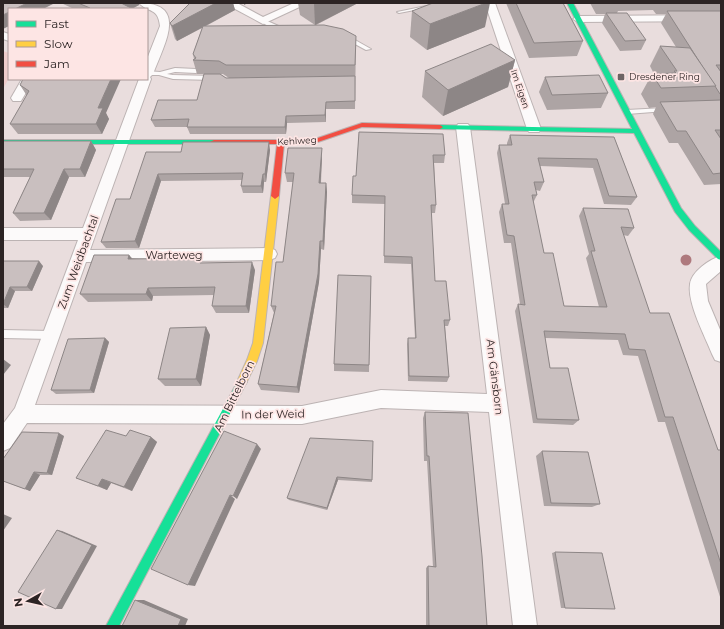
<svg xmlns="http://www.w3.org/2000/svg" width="724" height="629" font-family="Montserrat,sans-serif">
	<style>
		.green { fill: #eecccb }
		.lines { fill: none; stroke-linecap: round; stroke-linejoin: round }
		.lane-casing { stroke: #bcb3b3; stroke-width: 2 }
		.street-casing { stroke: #bcb3b3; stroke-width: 2 }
		.fast-casing { stroke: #bcb3b3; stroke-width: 2 }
		.slow-casing { stroke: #bcb3b3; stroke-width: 2 }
		.jam-casing { stroke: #bcb3b3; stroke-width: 2 }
		.lane { fill: #fcfafa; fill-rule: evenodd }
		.street { fill: #fcfafa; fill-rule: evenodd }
		.fast { fill: #16e098; fill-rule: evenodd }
		.slow { fill: #ffcf43; fill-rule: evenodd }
		.jam { fill: #f24e42; fill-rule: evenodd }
		.tree { fill: #ae797d }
		.wall { fill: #ada4a4; fill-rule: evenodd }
		.shaded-wall { fill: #8d8686 }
		.building { fill: #c9bfbf; stroke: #8d8686 }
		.poi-dot { fill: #6e6565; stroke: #fde5e4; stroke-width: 1.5 }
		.labels { text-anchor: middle; stroke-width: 3.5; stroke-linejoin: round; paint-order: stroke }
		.far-poi-label { font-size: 9px; fill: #2c2424; stroke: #fde5e4; text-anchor: start }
		.far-street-label { font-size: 9px; fill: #2c2424; stroke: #fde5e4 }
		.street-label { font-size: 11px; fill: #2c2424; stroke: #fde5e4 }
	</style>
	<rect width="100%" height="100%" fill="#e9dddd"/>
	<path class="green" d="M3,51L9,53V78L3,89Z"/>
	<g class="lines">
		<defs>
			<g id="lane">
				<path d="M441,3H451L399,13L397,12Z"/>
				<path d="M261,20H265L283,28L280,30L272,28L261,22Z"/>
				<path d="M344,36H348L371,49L366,50L344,38Z"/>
				<path d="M175,68L196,69L199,71L196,73L175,72L167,74L173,75L214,76L217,78L214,80L173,79L159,75H147V71L160,72Z"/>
				<path d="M664,108L666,109V111L627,114L624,112L627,110Z"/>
				<path d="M3,330L51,331L54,332L55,335L54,338L51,339L3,338Z"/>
			</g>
			<g id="street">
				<path d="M139,3C190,3 163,46 153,74L150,77L151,79L90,250L269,248L275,250L277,254L275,258L269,260L86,262L35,405L302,406L381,390L487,394L456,127L458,124H468L470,127L537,626H513L489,412L381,408L302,424L27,423L10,448L3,451V424L15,408L78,240H3V228H83L139,79H147V59L160,26C158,7 148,13 139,3Z"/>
				<path d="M224,3H237L263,17L294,3H308L263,24Z"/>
				<path d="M485,3H495L541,129L539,132H529L527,129Z"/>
				<path d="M721,15V21L578,22L573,19L578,16Z"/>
				<path d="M3,32L9,34V41L3,39Z"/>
				<path d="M22,79H34L21,101H13L11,98Z"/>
				<path d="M721,256V271L706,284L708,301L721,332V362L715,360L712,354C705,336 687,303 690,284C692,271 710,259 721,256Z"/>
			</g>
			<g id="fast">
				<path d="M567,3H573L681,208L695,226L721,252V260L718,259L689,230L675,212L634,133L440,129L437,127L440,125L632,129Z"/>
				<path d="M3,140H214L218,142L214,144H3Z"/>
				<path d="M242,377L245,379L247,382L245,385L119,626H106L239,379Z"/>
			</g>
			<path id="slow" d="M275,193L279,196L263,343L257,361L245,385L242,387L239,385L237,382L247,360L253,343L271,196Z"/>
			<path id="jam" d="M362,123L440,125L443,127L440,129L362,127L312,144H284L279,196L275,199L271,196L277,144H214L210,142L214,140H312Z"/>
		</defs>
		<use href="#lane" class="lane-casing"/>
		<use href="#street" class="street-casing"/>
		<use href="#fast" class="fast-casing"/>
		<use href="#slow" class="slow-casing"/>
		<use href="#jam" class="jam-casing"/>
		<use href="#lane" class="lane"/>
		<use href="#street" class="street"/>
		<use href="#fast" class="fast"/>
		<use href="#slow" class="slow"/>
		<use href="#jam" class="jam"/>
	</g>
	<circle class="tree" cx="686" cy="260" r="5.5"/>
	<g class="wall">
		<path d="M61,3H139V5L132,9H133H74Z"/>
		<path d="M190,3H233L235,10L206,26L315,25L300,15L298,3H358L316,25L356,36L355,109H326V122L287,123L286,134H190L187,127H155L151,120L197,100L204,74H197L193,60L194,59L193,54L202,28L177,41L175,39L170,23ZM220,74H223L229,78H226Z"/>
		<path d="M506,3H563L583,41L577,56L529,58Z"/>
		<path d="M590,3H721V184L704,185L678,143H669L653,114L656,107L649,108L641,94L652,74H654L650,66L660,46L676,47L661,23L666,14H656L653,10L618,11L617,13L646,40L641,50L620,51L602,23L605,14H596Z"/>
		<path d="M412,11L485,27L427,50L410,37Z"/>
		<path d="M515,60L508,87L443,116L422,97L425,71Z"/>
		<path d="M545,77L608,93L601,108L547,110L539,92Z"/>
		<path d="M20,85L106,113L109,119L102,134H18L10,124L27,96Z"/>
		<path d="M359,132L445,155L444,163H434L436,205L435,213H431L435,281L450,320L448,326H445L449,377L447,382L408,381L407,344L408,338H415L411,264L384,263L385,204L352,203V195L356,176Z"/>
		<path d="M510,135L614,137L637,197L631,205L604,204L593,168L540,166L544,182L540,191L536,190L537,195L533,203L544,253L564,306L599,307L586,258L589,254L579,216L583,208L634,228L628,236L623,235L650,313L718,450H721V600L665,422H658L638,356L623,355L618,340L545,338L550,368L579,420L573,425L533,423L515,311L518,304H520L511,243H504L499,212L502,204H505L497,153L499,145H507V143Z"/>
		<path d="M3,141H91L96,150L85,177H69L51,220L20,221L13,213L30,177H3Z"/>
		<path d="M270,150L266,182H264L263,193H243L241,186L242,180L161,181L139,248H106L101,242L130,199L181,152Z"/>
		<path d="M322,157L321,183H326L327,192L324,250L321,249L319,282L299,393L261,390L258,384L274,313L271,306L283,262L293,182H287L285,173Z"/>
		<path d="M129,255L132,258L203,263L255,270L249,313H216L212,306L214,295L153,296L152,301L88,302L80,294Z"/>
		<path d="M3,261L43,266L32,291H15L8,308H3Z"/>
		<path d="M371,276L369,372L334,371V364Z"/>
		<path d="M206,327L210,335L201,386H165L158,379Z"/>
		<path d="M105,338L109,342L94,393L56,394L51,390Z"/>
		<path d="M425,412L487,626H426V568L428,566L433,567L427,461H424L423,418Z"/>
		<path d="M64,436L52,475H40L30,491L3,481Z"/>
		<path d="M126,436L151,437L157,442L132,491L111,483L107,490L76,478Z"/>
		<path d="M373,441L372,482L338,480L327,510L289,500L287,498Z"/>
		<path d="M542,451L600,504L592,507L544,506L536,456Z"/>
		<path d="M555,552L615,609L561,608L552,553Z"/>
	</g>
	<g class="shaded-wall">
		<path d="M27,3H55L43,9H15Z"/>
		<path d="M118,3H139V5L131,9Z"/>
		<path d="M216,3H233L235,10L177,41L172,26Z"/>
		<path d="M244,3H248L244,5Z"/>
		<path d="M314,3H358L315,25Z"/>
		<path d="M486,3H490L485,27L427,50L430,24Z"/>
		<path d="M9,12V26L3,29V15Z"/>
		<path d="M515,60L508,87L443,116L448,90Z"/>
		<path d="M111,79H121L106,113L109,119L102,134L96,124L98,108Z"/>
		<path d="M326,102V122L325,115Z"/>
		<path d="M286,116L287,123L286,134L285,127Z"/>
		<path d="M91,141L96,150L85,177L80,169Z"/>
		<path d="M269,142L270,150L266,182L265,174Z"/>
		<path d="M322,148V157L320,192L319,183Z"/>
		<path d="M64,169L69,177L51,220L44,213Z"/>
		<path d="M158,174L161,181L139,248L135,241Z"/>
		<path d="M263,174L264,182L263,193L261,186Z"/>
		<path d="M326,183L327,192L324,250L323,241Z"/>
		<path d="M320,241L321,249L319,282L299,393L297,387Z"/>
		<path d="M129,255L135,263L128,259Z"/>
		<path d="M39,261L43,266L32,291L27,287Z"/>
		<path d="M252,262L255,270L249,313L246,306Z"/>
		<path d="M10,287L15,291L8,308L3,304Z"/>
		<path d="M148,288L153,296L152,301L146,294Z"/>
		<path d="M206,327L210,335L201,386L196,379Z"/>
		<path d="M105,338L109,342L94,393L90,390Z"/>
		<path d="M3,359L11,365L3,375Z"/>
		<path d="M59,433L64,436L52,475L47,473Z"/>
		<path d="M151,437L157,442L132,491L124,487Z"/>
		<path d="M257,444L261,449L237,499L233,496Z"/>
		<path d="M34,472L40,475L30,491L25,489Z"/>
		<path d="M337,477L338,480L327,510V508Z"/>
		<path d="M102,479L111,483L107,490L98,486Z"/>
		<path d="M230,495L235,499L195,586L188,585Z"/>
		<path d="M3,514L12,518L3,531Z"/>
		<path d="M57,530L62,531L97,546L62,609H56Z"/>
		<path d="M135,600H144L188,619L185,626H178Z"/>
	</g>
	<g class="building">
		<path d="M3,3H27L15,9H9V12L3,15Z"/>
		<path d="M78,3H121L133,9H89L90,8Z"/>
		<path d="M190,3H216L172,26L170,23Z"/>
		<path d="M433,3H486L430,24L412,11Z"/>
		<path d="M516,3H563L583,41L534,43Z"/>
		<path d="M667,11H721V65H716L721,72V94H720Z"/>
		<path d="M606,13H627L646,40L625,41Z"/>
		<path d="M324,25L343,29L356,36L355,65H226L219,61L193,60L196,58L193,54L203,26Z"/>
		<path d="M491,44L515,60L448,90L425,71Z"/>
		<path d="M660,46L690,48L716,86L661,88L652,74L676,73L674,71H677Z"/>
		<path d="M204,74H220L226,78L355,76V101L326,102L325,115L286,116L285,127H187L189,119L151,120L158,100H197Z"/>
		<path d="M599,75L608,93L552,95L545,77Z"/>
		<path d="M23,79H111L98,108H103L96,124H10L29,91L20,85Z"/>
		<path d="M721,100V130H715L721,139V173L713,174L686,131H677L660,102Z"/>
		<path d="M359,132L443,134L445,155H433L436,205H431L435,281H446L450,320H444L449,377L409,376L408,338H416L412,257L384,256L385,196L352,195L353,176H356Z"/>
		<path d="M510,135L614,137L637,197L609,196L597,159L538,158L544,182H534L537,195H532L544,253H553L564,306L607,307L591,251H595L583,208L628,209L634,228L621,227L650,313H669L718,450H721V564L673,417H665L645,350L629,349L625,334L544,331L550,368H568L579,420L537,419L518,304L525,305L514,236L507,235L502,204H509L499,145H512Z"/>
		<path d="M3,141H91L80,169H64L44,213H13L34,169H3Z"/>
		<path d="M183,142H269L265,174H263L261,186H241L243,173L158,174L135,241L101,242L116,199H130L146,152H181Z"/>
		<path d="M288,148H322L319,183H326L323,241H320L318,274L297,387L258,384L276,306H271L276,262H283L294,173H285Z"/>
		<path d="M94,255H129L128,259L201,258L200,263L252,262L246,306H212L215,287L148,288L146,294H80Z"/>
		<path d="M3,261H39L27,287H10L3,304Z"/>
		<path d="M338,275L371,276L369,365L334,364Z"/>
		<path d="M206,327L196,379H158L170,328Z"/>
		<path d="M105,338L90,390H51L68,339Z"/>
		<path d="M425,412L468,413L482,556L487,626H429L428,566L436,567L429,456H427Z"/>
		<path d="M106,430L126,436L130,430L151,437L124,487L102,479L98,486L76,478Z"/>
		<path d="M224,431L257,444L233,496L230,495L188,585L151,569Z"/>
		<path d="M22,432L59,433L47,473L34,472L25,489L3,481V459Z"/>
		<path d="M310,438L373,441L372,480L337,477L327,508L287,498Z"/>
		<path d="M542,451L588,452L600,504L551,503Z"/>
		<path d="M57,530L92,545L56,609L18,592Z"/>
		<path d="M555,552L602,553L615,609L565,608Z"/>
		<path d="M135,600L181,619L178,626H122Z"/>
	</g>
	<rect class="poi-dot" x="617" y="73" width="8" height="8" rx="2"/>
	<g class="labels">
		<g class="far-poi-label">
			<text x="629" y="80">Dresdener Ring</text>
		</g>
		<g class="far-street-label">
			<text transform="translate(520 89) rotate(71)" y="3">Im Eigen</text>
			<text transform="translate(297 141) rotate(-3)" y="3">Kehlweg</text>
		</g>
		<g class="street-label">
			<text x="174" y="259">Warteweg</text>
			<text transform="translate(78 262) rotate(-70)" y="4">Zum Weidbachtal</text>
			<text transform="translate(495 377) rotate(83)" y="4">Am Gänsborn</text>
			<text transform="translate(234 396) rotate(-64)" y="4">Am Bittelborn</text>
			<text transform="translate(273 414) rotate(-1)" y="4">In der Weid</text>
		</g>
	</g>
	<rect width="724" height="629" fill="none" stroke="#2c2424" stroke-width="8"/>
	<rect x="8" y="8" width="140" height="72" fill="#fde5e4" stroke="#a99897"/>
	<rect x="16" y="21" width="20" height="6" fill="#16e098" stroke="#a99897"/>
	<text x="44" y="28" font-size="12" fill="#2c2424">Fast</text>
	<rect x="16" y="41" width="20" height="6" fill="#ffcf43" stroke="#a99897"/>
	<text x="44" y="48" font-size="12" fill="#2c2424">Slow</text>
	<rect x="16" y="61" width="20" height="6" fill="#f24e42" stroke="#a99897"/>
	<text x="44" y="68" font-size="12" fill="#2c2424">Jam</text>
	<g transform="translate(28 601) rotate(262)" stroke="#fde5e4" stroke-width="3" paint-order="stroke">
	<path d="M0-3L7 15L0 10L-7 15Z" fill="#2c2424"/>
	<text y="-6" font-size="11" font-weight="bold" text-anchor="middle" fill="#2c2424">N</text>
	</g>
</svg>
